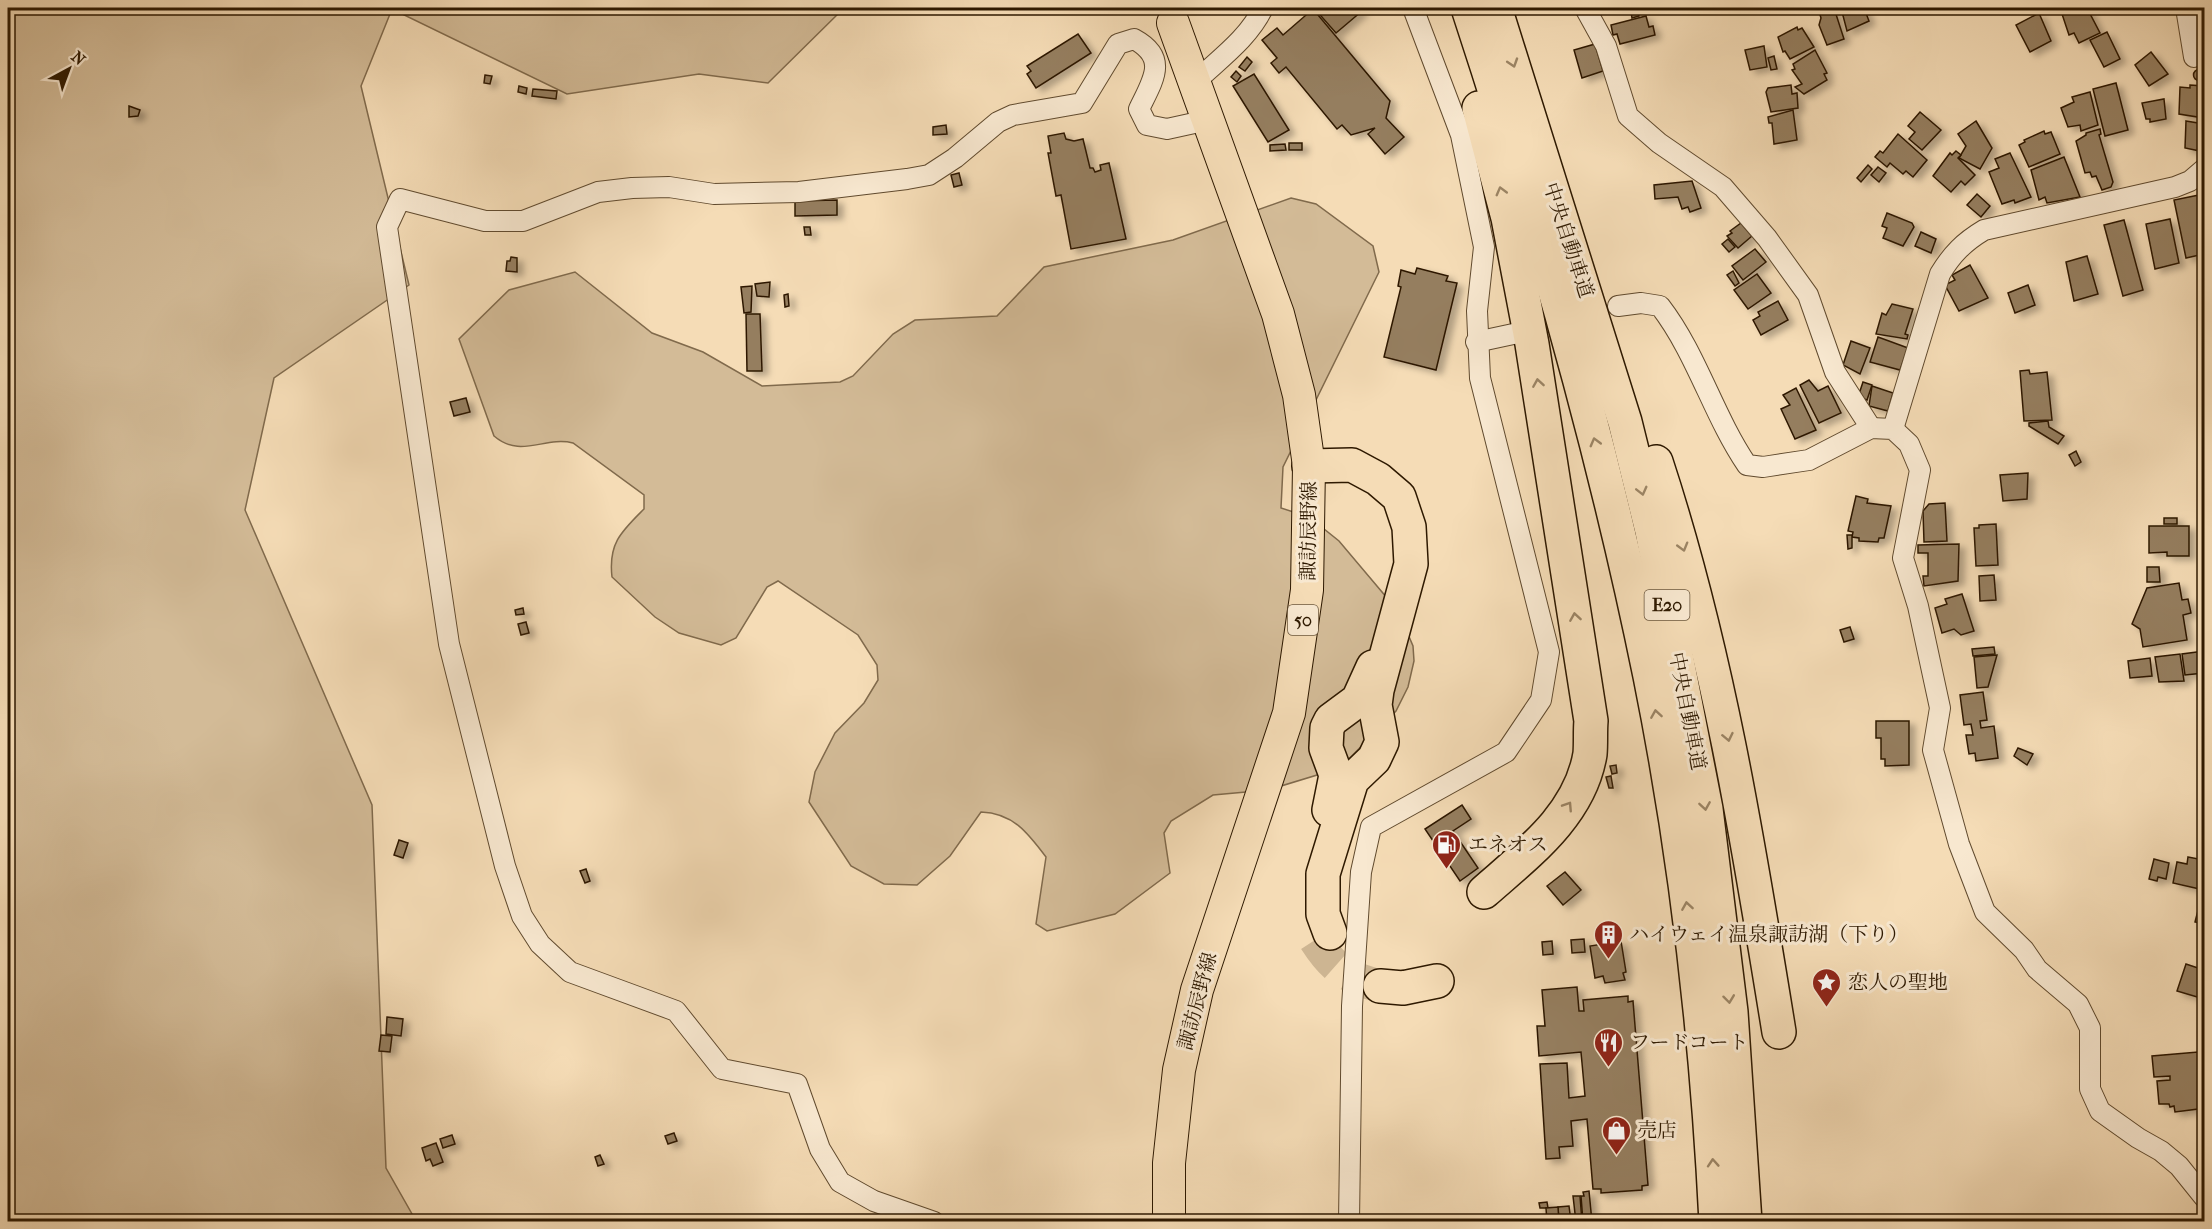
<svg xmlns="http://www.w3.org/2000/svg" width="2212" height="1229" font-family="'IM FELL French Canon','Noto Serif JP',serif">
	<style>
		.green { fill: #d3bb97; stroke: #806a4c; stroke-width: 1.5 }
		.building { fill: #957e5f; stroke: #2e1900; stroke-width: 1.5; filter: url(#shadow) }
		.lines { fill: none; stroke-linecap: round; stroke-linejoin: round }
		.motorway-tunnel { stroke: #cdb592; stroke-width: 33; stroke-dasharray: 33 16; stroke-linecap: butt }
		.minor-casing { stroke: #604a2e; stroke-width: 22 }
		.primary-casing { stroke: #2e1900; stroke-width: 34 }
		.motorway-casing { stroke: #2e1900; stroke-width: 36 }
		.minor { stroke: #f8e8d0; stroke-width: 20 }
		.primary { stroke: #f5dcb6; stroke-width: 32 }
		.motorway { stroke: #f5dcb6; stroke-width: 33 }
		.oneway { stroke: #9b8464 }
		.labels { text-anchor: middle; stroke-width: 6; stroke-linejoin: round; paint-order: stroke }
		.shield { fill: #f8e8d0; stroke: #6b573e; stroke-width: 1.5 }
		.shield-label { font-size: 18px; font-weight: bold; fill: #2e1900 }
		.street-label { font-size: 20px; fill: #2e1900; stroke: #f8e8d0 }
		.poi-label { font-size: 20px; fill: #2e1900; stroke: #f8e8d0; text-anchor: start }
	</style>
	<defs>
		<filter id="shadow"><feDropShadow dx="6" dy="4" stdDeviation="3" flood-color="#0004"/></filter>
	</defs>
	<rect width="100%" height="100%" fill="#f5dcb6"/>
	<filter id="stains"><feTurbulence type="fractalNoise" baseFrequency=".00333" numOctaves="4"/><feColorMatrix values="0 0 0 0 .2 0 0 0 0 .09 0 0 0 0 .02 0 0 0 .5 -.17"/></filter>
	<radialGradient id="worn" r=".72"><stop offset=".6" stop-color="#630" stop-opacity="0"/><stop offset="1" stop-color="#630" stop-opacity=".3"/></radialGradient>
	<g class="green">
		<path d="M8,8H844L768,83L699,74L567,94L392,9L361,86L409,285L274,378L245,510L372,805L386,1168L416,1221H8Z"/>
		<path d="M1291,198L1316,204L1373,246L1379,272L1283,467L1281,508L1309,517L1339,541L1398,611L1413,646L1414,661L1408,687L1396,711L1340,768L1268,790L1213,795L1171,821L1164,833L1170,873L1115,914L1047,931L1036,924L1046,857C1028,833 1013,813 981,812L950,856L917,885L884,884L851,866L809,802L815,772L835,733L864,703L878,680L877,665L858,635L778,581L767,587L736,638L721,645L679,633L655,617L612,577C608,543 622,531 644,509V495L573,443C544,436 521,459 494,436L459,339L509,290L575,272L652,333L703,352L762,386L840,382L853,376L893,334L915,320L997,316L1044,267L1173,240Z"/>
	</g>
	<g class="building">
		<path d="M1314,8H1359L1362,11L1336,33Z"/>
		<path d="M1818,8H1834L1844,39L1827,45L1819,25L1821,18Z"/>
		<path d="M1841,8H1864L1869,21L1847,31Z"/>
		<path d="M2075,8H2087L2100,33L2079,43L2074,33L2069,35L2062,14Z"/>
		<path d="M2190,8H2204V21L2193,23Z"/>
		<path d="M1313,9L1390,101L1386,118L1404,137L1385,154L1368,134L1375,128L1351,135L1342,125L1337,129L1286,67L1279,73L1271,63L1277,58L1262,40L1277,28L1283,35Z"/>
		<path d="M1638,11L1639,16L1632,18L1631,12Z"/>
		<path d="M2039,13L2051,41L2030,52L2016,25Z"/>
		<path d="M1646,16L1649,27L1653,26L1655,35L1620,44L1617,34L1613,35L1611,25Z"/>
		<path d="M1797,27L1798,30L1802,28L1814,47L1790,59L1785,51L1783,52L1778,37Z"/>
		<path d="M2107,32L2120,59L2104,67L2090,40Z"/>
		<path d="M1078,34L1091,53L1036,88L1027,74L1031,71L1027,66Z"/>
		<path d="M1595,44L1603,71L1582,78L1574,50Z"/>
		<path d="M1764,46L1767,67L1750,70L1745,50Z"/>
		<path d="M1815,50L1827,73L1824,74L1827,80L1804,94L1795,87L1802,84L1792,70L1795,69L1793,64Z"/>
		<path d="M2151,52L2168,74L2149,86L2135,65Z"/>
		<path d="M1774,56L1777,69L1771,70L1768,58Z"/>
		<path d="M1247,57L1252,62L1245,71L1239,67Z"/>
		<circle cx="2199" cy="75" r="5.5"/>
		<path d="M1236,71L1241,76L1237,82L1231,77Z"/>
		<path d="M1254,74L1289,130L1268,142L1233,86Z"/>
		<path d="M485,75L492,76L490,84L484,83Z"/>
		<path d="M2116,83L2128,130L2105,136L2093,89Z"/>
		<path d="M1791,85L1792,94L1797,93L1798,108L1771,112L1766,92L1768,88Z"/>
		<path d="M2190,85L2204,86V118L2179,114L2180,87L2190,88Z"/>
		<path d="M519,86L527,88L526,94L518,92Z"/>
		<path d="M533,89L557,91L556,99L532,96Z"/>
		<path d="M2090,92L2098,125L2081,131L2080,125L2068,127L2061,108L2074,102L2072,97Z"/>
		<path d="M2164,99L2166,119L2150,122V119H2146L2142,103Z"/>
		<path d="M129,106L140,110L138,116L129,117Z"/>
		<path d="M1793,110L1797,140L1774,144L1772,123H1769L1768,117Z"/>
		<path d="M1920,112L1941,130L1922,150L1909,139L1915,132L1908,126Z"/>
		<path d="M1976,121L1992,148L1980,169L1959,158L1966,146L1958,134Z"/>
		<path d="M2186,121L2204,124V140H2202L2200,151L2185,148Z"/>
		<path d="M946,125L947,134L933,135V127Z"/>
		<path d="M2100,129L2101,134L2099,135L2113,182L2111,187L2102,190L2096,176L2092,177L2090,172L2085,173L2076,141L2086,135V133Z"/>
		<path d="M2044,131L2045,134L2051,132L2060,154L2029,167L2019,145L2025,142L2024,140Z"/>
		<path d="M1064,133L1066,139L1074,141L1083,139L1090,168H1093L1095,172L1101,170L1100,165L1109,163L1126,239L1071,249L1061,195L1056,196L1048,153H1051L1048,136Z"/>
		<path d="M1898,134L1927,160L1913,177L1906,171L1903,174L1890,163L1887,167L1875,157L1880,151L1883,153Z"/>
		<rect x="1289" y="143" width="13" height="7"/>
		<path d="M1285,144L1286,150L1270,151V145Z"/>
		<path d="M1956,151L1961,155L1958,158L1975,175L1965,185L1961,181L1951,192L1933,176L1950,153L1952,155Z"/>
		<path d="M2010,153L2031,197L2015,203L2014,200L2002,204L1989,172L1999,168L1995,159Z"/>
		<path d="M2064,157L2080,197L2047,203L2045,197L2039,200L2031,170Z"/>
		<path d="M1868,165L1872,169L1861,182L1857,178Z"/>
		<path d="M1878,167L1886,173L1879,182L1871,175Z"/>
		<path d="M959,173L962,185L954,187L951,175Z"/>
		<path d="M1692,181L1701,208L1690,212L1688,207L1682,209L1678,197L1655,199L1654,185Z"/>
		<path d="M1977,194L1990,206L1981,217L1967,205Z"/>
		<path d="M2204,194V254L2186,258L2174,200Z"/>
		<path d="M837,200V215L795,216V201Z"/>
		<path d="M1887,213L1912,223L1914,227L1903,246L1883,238L1887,228L1882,226Z"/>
		<path d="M2170,219L2179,263L2155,269L2146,224Z"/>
		<path d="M2124,220L2143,290L2123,296L2104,225Z"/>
		<path d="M1741,223L1752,236L1738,248L1727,236L1732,233L1730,231Z"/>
		<path d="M804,227H810L811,235H805Z"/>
		<path d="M1921,232L1936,239L1931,253L1915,246Z"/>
		<path d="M1728,239L1735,247L1729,252L1722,244Z"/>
		<path d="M1755,249L1766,262L1743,280L1732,266Z"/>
		<path d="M2087,256L2098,294L2074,301L2066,262Z"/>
		<path d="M511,257L517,258V272L506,271L507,261H510Z"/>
		<path d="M1970,265L1988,298L1959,311L1945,285L1955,280L1952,275Z"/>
		<path d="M1417,268L1448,276L1446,281L1457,283L1436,370L1384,357L1401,287L1398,286L1401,270L1415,274Z"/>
		<path d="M1733,271L1739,283L1735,286L1727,275Z"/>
		<path d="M1757,274L1771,293L1748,309L1734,290Z"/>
		<path d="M770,282L769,297L757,296L755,284Z"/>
		<path d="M2028,285L2035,305L2015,313L2008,293Z"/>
		<path d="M752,286L751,312L744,313L741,287Z"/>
		<path d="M788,294L789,306L785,307L784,295Z"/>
		<path d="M1778,301L1788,320L1761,335L1753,320L1760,316L1758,312Z"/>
		<path d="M1892,304L1913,309L1905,334L1908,335L1907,339L1876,334L1882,313L1886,315Z"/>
		<path d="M746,314H760L762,371H747Z"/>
		<path d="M1878,337L1908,348L1900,370L1870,362Z"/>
		<path d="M1851,341L1870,348L1860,374L1843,365Z"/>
		<path d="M2029,370L2030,374L2047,372L2052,420L2024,421L2020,371Z"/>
		<path d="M1809,380L1818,391L1828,386L1841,413L1819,423L1800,385Z"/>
		<path d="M1863,382L1872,385L1867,400L1858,397Z"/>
		<path d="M1872,386L1893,393L1888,411L1869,406Z"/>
		<path d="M1796,388L1816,430L1795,439L1781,409L1790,405L1783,395Z"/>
		<path d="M466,398L470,412L454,416L450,402Z"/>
		<path d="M2048,421L2049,427L2064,436L2058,444L2029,426V423Z"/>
		<path d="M2076,451L2081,462L2075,466L2069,455Z"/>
		<path d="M2028,473L2027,499L2003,501L2000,475Z"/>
		<path d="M1856,496L1868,499L1867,503L1891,506L1884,538H1879L1878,542L1859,541V538L1852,537L1853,532L1848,531Z"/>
		<path d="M1945,503L1947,541L1924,542L1923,511L1929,504Z"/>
		<rect x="2164" y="518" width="13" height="6"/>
		<path d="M1996,524L1998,565L1976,566L1974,528H1979V525Z"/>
		<path d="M2149,526H2189V556H2167V552L2149,553Z"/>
		<path d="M1847,535H1852V548L1848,549Z"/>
		<path d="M1959,544L1958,581L1924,586L1923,576H1928V553H1918V545Z"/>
		<path d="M2147,567H2159L2160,582H2147Z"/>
		<path d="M1994,575L1996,600L1980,601L1979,576Z"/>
		<path d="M2179,583L2182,600L2188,599L2191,613L2183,615L2187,640L2143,647L2140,629L2132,624L2147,588Z"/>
		<path d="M1962,594L1974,631L1961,635L1954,629L1942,633L1935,608L1947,604L1945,599Z"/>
		<path d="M523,608L524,614L516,615L515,610Z"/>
		<path d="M526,622L529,633L521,635L518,624Z"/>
		<path d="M1850,627L1854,639L1844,642L1840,630Z"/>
		<path d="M1994,647L1995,654L1973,656L1972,649Z"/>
		<path d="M2204,651V673L2185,675L2182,654Z"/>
		<path d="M2180,654L2184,681L2159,682L2155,657Z"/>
		<path d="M1997,655L1988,687L1977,688L1974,657Z"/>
		<path d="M2150,658L2152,676L2130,678L2128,661Z"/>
		<path d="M1983,692L1987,720L1980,721L1981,728L1994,726L1998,758L1976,761L1975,753L1969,754L1966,735H1973L1971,724L1964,725L1960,695Z"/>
		<path d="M1876,721H1909V765L1885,766V759H1881V738H1876Z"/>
		<path d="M2018,748L2033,754L2027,765L2014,756Z"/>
		<path d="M1616,765L1617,773L1612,774L1610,766Z"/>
		<path d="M1611,776L1613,788H1609L1606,777Z"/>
		<path d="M1462,805L1471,819L1453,831L1478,868L1460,881L1425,829Z"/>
		<path d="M399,840L408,843L403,858L394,855Z"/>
		<path d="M2188,857L2204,860V890L2173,883L2177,862L2187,864Z"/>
		<path d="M2154,859L2169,863L2166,879L2158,877L2157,881L2149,879Z"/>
		<path d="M586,869L590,881L585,883L580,871Z"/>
		<path d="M1565,872L1581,890L1563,905L1547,886Z"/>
		<path d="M2200,903L2204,904V924L2195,922Z"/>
		<path d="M1584,939L1585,952L1572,953L1571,940Z"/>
		<path d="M1552,941L1553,954L1543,955L1542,942Z"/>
		<path d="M1621,941L1626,972L1623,973L1625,980L1605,983L1603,976L1595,978L1590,946Z"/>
		<path d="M2186,964L2204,970V999L2177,991Z"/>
		<path d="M1577,987L1579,1011H1584L1583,1000L1628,996V1002L1633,1001L1648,1185L1642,1186V1190L1601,1193V1189H1593L1587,1119L1571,1121L1573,1146L1559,1147L1560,1158L1546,1159L1540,1064L1567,1063L1569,1098L1585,1096L1581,1052L1539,1056L1537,1026H1545L1542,990Z"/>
		<path d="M387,1017L403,1019L401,1036L386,1034Z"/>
		<path d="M381,1035L392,1036L390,1052L379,1051Z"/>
		<path d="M2198,1052L2204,1104L2198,1105V1109L2175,1112L2174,1106L2170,1107L2169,1104H2159L2157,1081L2170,1080V1076L2154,1077L2152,1056Z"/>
		<path d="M674,1133L677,1141L668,1144L665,1136Z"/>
		<path d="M452,1135L455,1144L443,1148L440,1139Z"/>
		<path d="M436,1143L443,1162L433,1166L430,1159L426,1161L422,1148Z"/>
		<path d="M600,1155L604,1164L598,1166L595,1157Z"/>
		<path d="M1589,1191L1592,1222H1583L1581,1196H1584L1583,1192Z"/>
		<path d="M1573,1196H1580L1582,1222H1576Z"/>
		<path d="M1547,1202L1548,1208H1540L1539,1203Z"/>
		<path d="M1569,1206L1571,1222H1559L1558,1207Z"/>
		<path d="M1558,1207L1559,1222H1547L1546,1208Z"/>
	</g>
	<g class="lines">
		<path class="motorway-tunnel" d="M1315,940C1333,968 1347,978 1380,986"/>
		<defs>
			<g id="minor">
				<path d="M1585,8L1606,46L1628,116L1659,143L1723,187L1767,238L1808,295L1835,372L1871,428"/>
				<path d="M2186,8L2194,57"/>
				<path d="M1194,83C1219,59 1248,39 1263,8"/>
				<path d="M1618,306L1641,303L1660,306C1697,354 1713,415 1747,465L1763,467L1809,460L1871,428L1893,429L1909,444L1920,470L1903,558L1918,606L1940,708L1933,750L1959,844L1985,912L2024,950L2037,969L2078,1004L2090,1028V1089L2100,1111L2138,1138L2161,1151L2179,1166L2204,1197"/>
				<path d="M1476,342L1518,333"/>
				<path d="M1893,429L1940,274C1952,254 1964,242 1984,230L2175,187L2190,181L2204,169"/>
				<path d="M934,1222L874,1201L840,1182L820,1149L797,1084L722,1069L676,1011L570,972L540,944L522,916L505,866L449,644L387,227L400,199L485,221H523L598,192L632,188L669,187L714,194L799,192L907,179L929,175L955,158L998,122L1013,115L1082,103L1118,44L1134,39C1169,58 1153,80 1139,109L1147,125L1167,129L1208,120"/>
				<path d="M1349,1222L1352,1006L1361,872L1371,827L1506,752L1541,700L1549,652L1480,378L1477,311L1484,247L1461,135L1413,8"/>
			</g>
			<path id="primary" d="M1169,1222V1163L1179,1070L1197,990L1289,713L1307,590L1309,466L1299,395L1278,314L1173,23"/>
			<g id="motorway">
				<path d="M1468,8C1540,227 1604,450 1650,676C1686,855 1707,1039 1716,1222"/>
				<path d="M1495,8L1625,422L1652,531L1706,809L1731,1012L1745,1222"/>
				<path d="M1479,108L1508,218L1532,344L1591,721C1590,731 1591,743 1590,754C1580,815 1527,854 1484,892"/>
				<path d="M1656,462C1717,648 1748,840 1779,1032"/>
				<path d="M1309,466L1352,465L1378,479L1399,497L1409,527L1411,564L1377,690L1375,705L1382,742L1374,759L1352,780L1323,874V914L1330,933"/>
				<path d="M1329,810L1336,775L1326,748L1327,728L1331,720L1358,700L1373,667"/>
				<path d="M1380,986L1403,988L1437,981"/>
			</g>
		</defs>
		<use href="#minor" class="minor-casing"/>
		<use href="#primary" class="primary-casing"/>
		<use href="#motorway" class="motorway-casing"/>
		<use href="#minor" class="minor"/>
		<use href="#primary" class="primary"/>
		<use href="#motorway" class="motorway"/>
	</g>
	<defs><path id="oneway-chevron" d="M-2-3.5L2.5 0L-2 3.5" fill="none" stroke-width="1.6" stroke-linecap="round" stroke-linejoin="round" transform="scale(1.5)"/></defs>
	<g class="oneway">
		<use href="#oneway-chevron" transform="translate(1513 63) rotate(72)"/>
		<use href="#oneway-chevron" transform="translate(1501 191) rotate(-105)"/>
		<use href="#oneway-chevron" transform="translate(1538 383) rotate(-99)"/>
		<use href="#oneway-chevron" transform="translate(1595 442) rotate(-105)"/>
		<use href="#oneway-chevron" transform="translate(1642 491) rotate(76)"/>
		<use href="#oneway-chevron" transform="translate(1683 547) rotate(74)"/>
		<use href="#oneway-chevron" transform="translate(1575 617) rotate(-99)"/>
		<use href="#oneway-chevron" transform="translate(1656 714) rotate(-99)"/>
		<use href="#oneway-chevron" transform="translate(1728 737) rotate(78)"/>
		<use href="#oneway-chevron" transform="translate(1568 806) rotate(-57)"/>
		<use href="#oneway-chevron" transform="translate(1705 806) rotate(81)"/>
		<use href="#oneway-chevron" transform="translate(1687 906) rotate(-99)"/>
		<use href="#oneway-chevron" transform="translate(1729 999) rotate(83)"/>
		<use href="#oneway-chevron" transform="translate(1713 1163) rotate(-94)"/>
	</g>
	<defs>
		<symbol id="fuel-pin" viewBox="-11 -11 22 30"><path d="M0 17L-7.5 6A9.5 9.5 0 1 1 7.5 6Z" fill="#8f2418" stroke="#f8e8d0"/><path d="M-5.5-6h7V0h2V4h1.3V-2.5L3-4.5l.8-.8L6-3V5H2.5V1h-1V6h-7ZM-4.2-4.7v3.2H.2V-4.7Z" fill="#fff"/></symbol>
		<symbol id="building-pin" viewBox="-11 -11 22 30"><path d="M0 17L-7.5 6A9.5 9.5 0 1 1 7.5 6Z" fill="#8f2418" stroke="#f8e8d0"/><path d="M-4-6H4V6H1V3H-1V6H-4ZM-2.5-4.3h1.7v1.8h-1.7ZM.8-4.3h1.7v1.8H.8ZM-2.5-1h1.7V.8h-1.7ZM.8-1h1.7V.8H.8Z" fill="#fff"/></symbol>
		<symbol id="sight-pin" viewBox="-11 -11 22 30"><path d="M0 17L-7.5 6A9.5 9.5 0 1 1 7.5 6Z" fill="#8f2418" stroke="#f8e8d0"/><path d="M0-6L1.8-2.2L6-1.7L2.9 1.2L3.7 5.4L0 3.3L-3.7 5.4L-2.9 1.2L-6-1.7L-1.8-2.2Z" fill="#fff"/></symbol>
		<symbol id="restaurant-pin" viewBox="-11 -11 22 30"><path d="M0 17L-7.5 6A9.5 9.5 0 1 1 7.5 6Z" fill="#8f2418" stroke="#f8e8d0"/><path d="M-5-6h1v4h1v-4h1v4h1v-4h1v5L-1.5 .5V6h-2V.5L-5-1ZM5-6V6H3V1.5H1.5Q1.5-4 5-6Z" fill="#fff"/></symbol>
		<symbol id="shop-pin" viewBox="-11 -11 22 30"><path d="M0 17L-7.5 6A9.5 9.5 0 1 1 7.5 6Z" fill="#8f2418" stroke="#f8e8d0"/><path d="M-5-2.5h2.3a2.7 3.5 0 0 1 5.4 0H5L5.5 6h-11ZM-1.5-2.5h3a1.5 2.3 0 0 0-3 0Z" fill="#fff"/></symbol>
	</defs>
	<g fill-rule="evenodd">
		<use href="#fuel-pin" x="1430" y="828" width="33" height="45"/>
		<use href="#building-pin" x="1592" y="918" width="33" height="45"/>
		<use href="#sight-pin" x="1810" y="966" width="33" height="45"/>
		<use href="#restaurant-pin" x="1592" y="1026" width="33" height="45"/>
		<use href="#shop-pin" x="1600" y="1114" width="33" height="45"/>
	</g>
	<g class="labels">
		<g class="shield">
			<rect x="1644.5" y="590" width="45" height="30" rx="4.5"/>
			<rect x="1288" y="605" width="30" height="30" rx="4.5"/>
		</g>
		<g class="shield-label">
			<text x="1667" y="611">E20</text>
			<text x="1303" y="626">50</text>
		</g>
		<g class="street-label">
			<text transform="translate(1569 240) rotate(72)" y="7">中央自動車道</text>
			<text transform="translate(1308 531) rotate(-89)" y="7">諏訪辰野線</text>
			<text transform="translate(1688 711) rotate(79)" y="7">中央自動車道</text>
			<text transform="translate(1197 1001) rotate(-75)" y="7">諏訪辰野線</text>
		</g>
		<g class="poi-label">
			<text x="1468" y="851">エネオス</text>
			<text x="1629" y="941">ハイウェイ温泉諏訪湖（下り）</text>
			<text x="1848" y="989">恋人の聖地</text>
			<text x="1630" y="1049">フードコート</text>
			<text x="1637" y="1137">売店</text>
		</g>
	</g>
	<rect width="2212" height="1229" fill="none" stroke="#f5dcb6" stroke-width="30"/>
	<rect x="9" y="9" width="2194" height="1211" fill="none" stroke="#2e1900" stroke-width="3"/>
	<rect x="15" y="15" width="2182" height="1199" fill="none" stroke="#2e1900" stroke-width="1.5"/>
	<g transform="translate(69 69) rotate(41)" stroke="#f8e8d0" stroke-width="4.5" paint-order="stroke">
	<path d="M0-4.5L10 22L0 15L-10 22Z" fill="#2e1900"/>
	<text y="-9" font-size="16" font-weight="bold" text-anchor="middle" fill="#2e1900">N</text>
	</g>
	<rect width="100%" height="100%" filter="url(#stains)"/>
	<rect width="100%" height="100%" fill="url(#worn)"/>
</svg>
